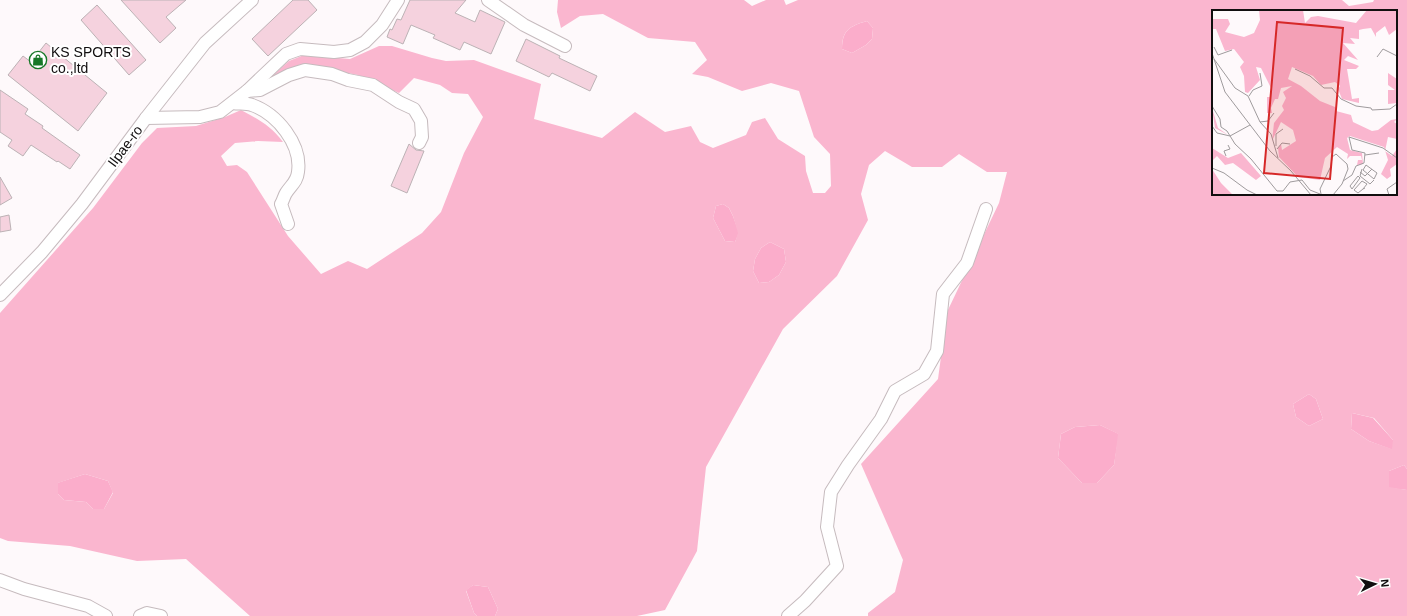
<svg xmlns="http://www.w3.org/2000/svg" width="1407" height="616" font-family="Arial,sans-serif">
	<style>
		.green { fill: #fbadcb }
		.forest { fill: #fab6cf; fill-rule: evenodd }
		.building { fill: #f5d2de; stroke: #bcb2b5 }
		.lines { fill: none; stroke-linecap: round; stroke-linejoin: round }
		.minor-casing { stroke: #c6bbbe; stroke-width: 14 }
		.minor { stroke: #fff; stroke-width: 12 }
		.labels { text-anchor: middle; stroke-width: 4; stroke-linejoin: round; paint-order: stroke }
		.poi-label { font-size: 14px; fill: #110e0f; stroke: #fff; text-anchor: start }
		.street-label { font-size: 14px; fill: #110e0f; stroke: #fff }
		.inset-road { fill: none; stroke: #9f9b9d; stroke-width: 1 }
		.view { fill: #d62828; fill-opacity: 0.15; stroke: #d62828; stroke-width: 2 }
		.inset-edge { fill: none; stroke: #110e0f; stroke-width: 2 }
	</style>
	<rect width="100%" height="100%" fill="#fef9fb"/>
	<g class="green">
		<path d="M867,21L873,28L872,39L866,45L852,53L842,49C842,30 850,26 867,21Z"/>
		<path d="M723,204L729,208L733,216L739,233L735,242L725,241L713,218L716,206Z"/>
		<path d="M770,242L784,249L786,262L779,275L769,282L759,283L753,271L755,259L761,248Z"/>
		<path d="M1309,394L1316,399L1323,419L1309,426L1296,417L1293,404Z"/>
		<path d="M1352,413L1373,418L1393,440V450L1369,441L1351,429Z"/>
		<path d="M1100,425L1119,434L1114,465L1097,483H1082L1058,458L1061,434L1075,427Z"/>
		<path d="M1404,465L1407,469V490L1389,488V471Z"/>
		<path d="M85,474L108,481L113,492L104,509H93L86,502L64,500L58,494L57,483Z"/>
		<path d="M473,585L488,587L498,609L495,616H477L474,613L466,590Z"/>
	</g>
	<path class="forest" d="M558,0H744L752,6L766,0H784L786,5L798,0H1342L1349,6L1373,2L1374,0H1407V469L1404,465L1389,471V487L1407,490V616H868V613L895,592L903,560L861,464L938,379L947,312L999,203L1007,172H987L959,154L942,167H912L885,151L869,165L861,194L868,220L837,276L783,329L706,467L697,551L665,610L637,616H495L498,609L488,587L473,585L466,591L474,613L477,616H250L186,559L137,561L70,546L8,541L0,538V313L93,208L142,143L157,128L196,126L225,117L241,110C258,119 271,126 283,142L258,141L235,143L221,156L227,166L237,165L247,172L288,236L321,274L348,261L367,269L422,233L441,212L464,153L483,117L468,94L452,93L440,85L414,78L399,93L358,75L301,64L262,85L289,61L304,55L350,59L379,46H392L432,58L446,61L474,60L541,84L534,119L602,138L635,112L665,132L691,126L700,142L713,148L746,135L752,122L765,118L778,139L805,156L806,171L813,193H825L831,186L830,154L814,137L799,91L771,83L742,91L708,77L692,74L707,60L695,42L648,38L603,14L580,16L561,28L557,12ZM1213,11H1396V194H1213ZM867,21L873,28L872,39L866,45L852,53L842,49C842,30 850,26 867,21ZM723,204L729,208L733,216L738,233L735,242L725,241L713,218L716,206ZM770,242L784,249L786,262L779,275L769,282L759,283L753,271L755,259L761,248ZM1309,394L1316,399L1323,419L1309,426L1296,417L1293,404ZM1352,413L1374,418L1393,440L1392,449L1369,441L1351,429ZM1100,425L1118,434L1114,465L1097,483H1082L1058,458L1061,434L1075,427ZM85,474L108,481L113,493L104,509H93L86,502L64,500L58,494V483Z"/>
	<g class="building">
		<path d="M121,0H186L166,17L176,28L160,43Z"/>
		<path d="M293,0H308L317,10L268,56L252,39Z"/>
		<path d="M410,0H466L455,13L475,22L480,10L505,22L491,54L464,42L460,50L433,38L435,35L411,25L403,44L387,37L390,29L392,30L397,19L401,20Z"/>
		<path d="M97,5L146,60L129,75L81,20Z"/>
		<path d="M526,39L560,56L559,58L597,76L590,91L552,73L549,77L516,61Z"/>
		<path d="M46,43L107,93L78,131L8,75L23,56L31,62Z"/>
		<path d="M0,90L28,109L25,114L43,126L42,128L80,155L70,169L58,161L57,162L31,145L23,156L8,146L12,140L0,132Z"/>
		<path d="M409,144L416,150L424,151L407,193L391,186Z"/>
		<path d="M0,177L12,198L0,205Z"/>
		<path d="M9,215L11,230L0,232V217Z"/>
	</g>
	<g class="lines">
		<defs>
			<g id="minor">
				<path d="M488,0L524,25L565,46"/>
				<path d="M247,91L260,90L289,75L305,70L332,74L348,80L373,85L399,102L414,109L421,121L422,137L419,143"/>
				<path d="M233,103C239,104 246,103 252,105C277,114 302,144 298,172C297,182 291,185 286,193C284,196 283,201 281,204L288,224"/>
				<path d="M146,118L200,117L220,112L247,91L286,54L300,49L334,52L350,50L365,42L382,25L398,0"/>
				<path d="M0,295L42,252L82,204L146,118L205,43L252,0"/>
				<path d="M0,580L24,589L88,606L106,616"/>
				<path d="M140,616L147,613L161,616"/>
				<path d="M788,616L805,601L837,566L827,527L831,492L848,465L881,419L895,391L924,374L937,351L943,294L967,263L986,209"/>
			</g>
		</defs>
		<use href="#minor" class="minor-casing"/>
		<use href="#minor" class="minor"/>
	</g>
	<defs>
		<symbol id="shop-ring" viewBox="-11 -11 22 22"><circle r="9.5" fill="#fff" stroke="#187727" stroke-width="1.5"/><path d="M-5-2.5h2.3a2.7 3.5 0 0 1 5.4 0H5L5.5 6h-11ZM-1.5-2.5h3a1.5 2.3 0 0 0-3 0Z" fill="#187727"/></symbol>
	</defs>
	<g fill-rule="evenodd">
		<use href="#shop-ring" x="28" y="50" width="20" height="20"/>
	</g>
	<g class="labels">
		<g class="poi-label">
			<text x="51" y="57">KS SPORTS<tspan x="51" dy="16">co.,ltd</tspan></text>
		</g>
		<g class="street-label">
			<text transform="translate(125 146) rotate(-53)" y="5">Ilpae-ro</text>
		</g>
	</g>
	<g transform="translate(1212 10)">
		<rect width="185" height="185" fill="#fef9fb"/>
		<path d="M47,0H91L93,13L99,7L106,6L144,13L155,0H185V19L177,25L173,16L164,23V27L159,18L151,19L147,20V29L138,28L143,34L131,33L146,50L136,46L132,50L147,56L144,59H135L140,89L147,88V93L130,89L126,79L128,76L123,72L109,75L101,66L80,57L76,69L89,76L108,91L123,97L124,101L139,105L141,112L160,121L166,120L179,110L185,109L182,112L185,114V129L176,127L173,141L180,146L185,139V154L178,159L179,166L175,169L169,164L176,150L172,137L138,126L135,128L138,140L150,143L151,154L145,155L146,150H150L149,146H138L135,149L136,144L125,137L113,148L108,170L86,167L67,147L66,138L69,134L70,140L84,131L81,120L69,112L60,131L62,113L72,100L70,96L74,88L71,82L80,76L69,78L66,89H63L59,98L60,103H55V87H58L59,78L49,58L44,57L48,70L36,83L33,82L32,66L28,57L32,52L22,39L13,41L4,19H0V9H16L18,14L13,22L32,27L42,23L48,10ZM176,63L185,69V93L176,94V80H183L176,75ZM0,98L6,118L16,125L3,118ZM0,138L16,148L29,143L49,166L44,170L21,153L13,155L5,146L0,151ZM0,159L9,173L21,185H0Z" fill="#fab6cf"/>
		<path class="inset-road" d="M2,37L6,45L20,40M0,43L13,82L58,141L79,161L99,185M165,47L171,39L185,46M2,49L23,78L36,86L48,112L59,124L66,148M83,59L98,66L112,78H120L129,89L144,96L159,98L160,100L178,99L185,94M37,86L41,80L50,76L48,63M0,96L8,109L9,117L15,121L23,134L39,149L65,181H71L78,172L90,170L98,180L108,184M48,112L56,111L62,103M0,116L5,123L18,126L38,115M64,136V124L71,119M65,139L70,133L78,134M153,145L167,143M14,146L12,141L18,139L16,135M154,155L165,163L162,169L151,160ZM0,158L12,163L35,180L45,185M150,159L148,166L158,174L162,170M148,162L153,166L160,159M146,166L148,168L140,179L138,176ZM131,171L140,165L144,156L152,153L153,143L140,140L137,127L171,138L185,148M151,179L146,183L142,180L150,171L155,174L151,179L153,178M109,184L108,179L119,156L120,147L124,144L135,154L136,159L130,174L121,185M177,185L175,179L185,172"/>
		<path class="view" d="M65,12L131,18L118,169L52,163Z"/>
		<rect width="185" height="185" class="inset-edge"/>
	</g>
	<g transform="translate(1375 584) rotate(85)" stroke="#ffffff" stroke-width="3" paint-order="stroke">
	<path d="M0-3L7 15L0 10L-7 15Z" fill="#110e0f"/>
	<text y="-6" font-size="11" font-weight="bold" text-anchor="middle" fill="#110e0f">N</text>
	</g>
</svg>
